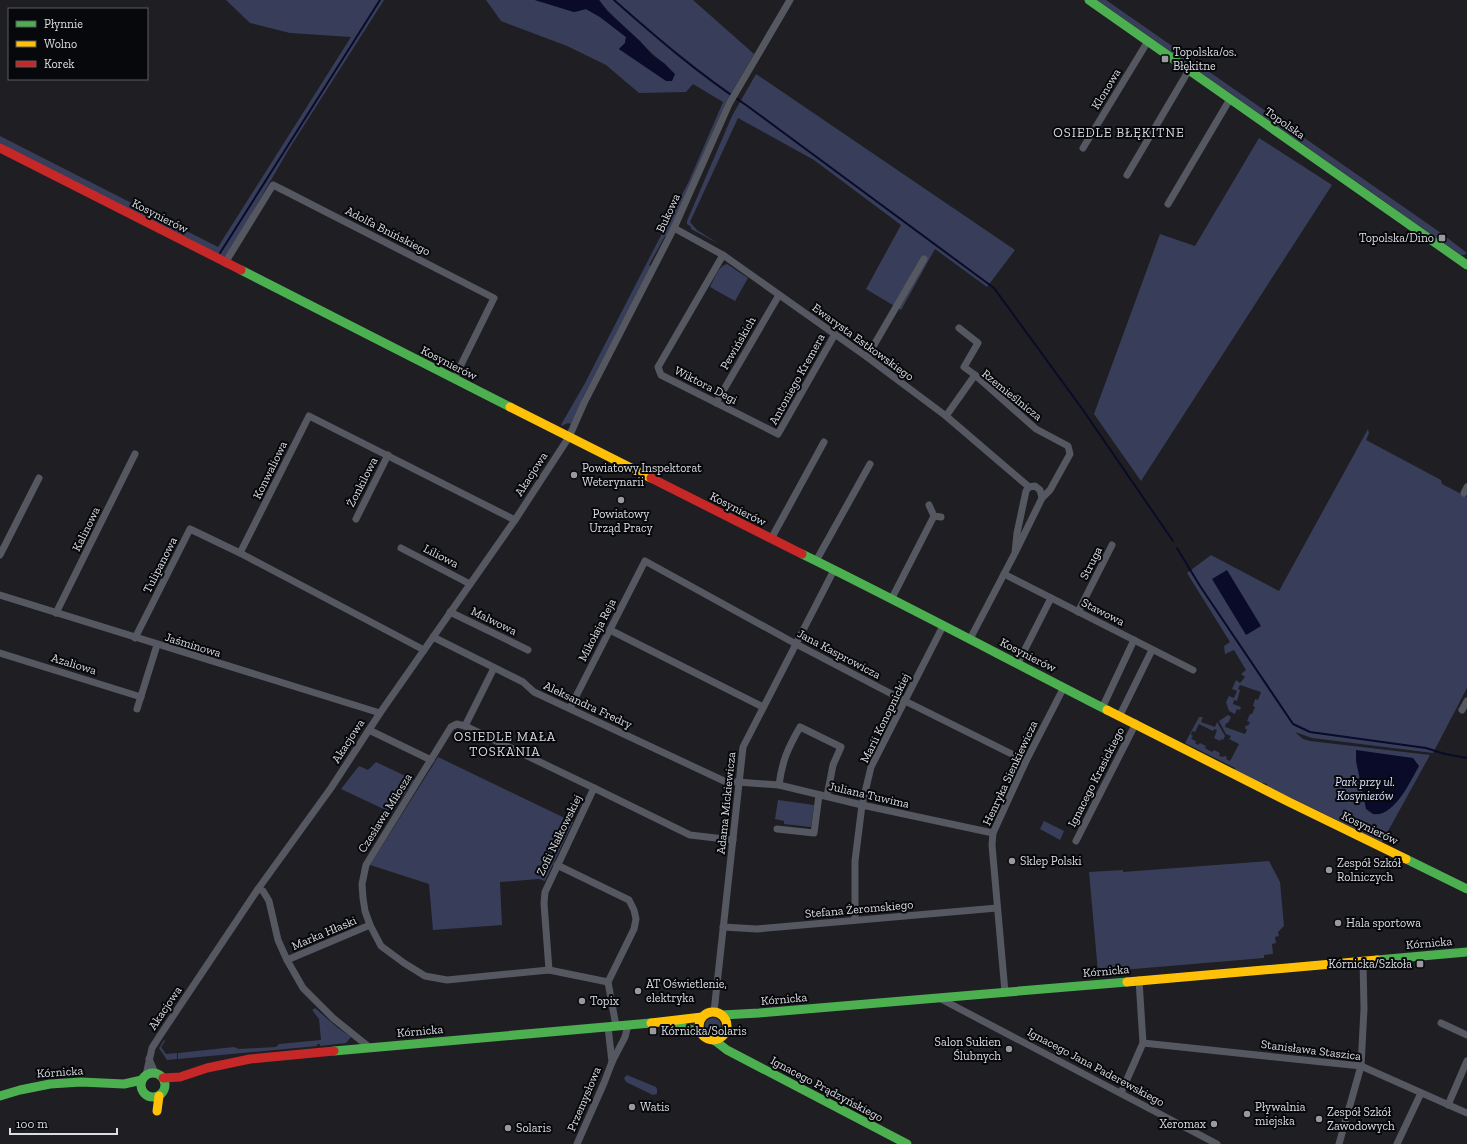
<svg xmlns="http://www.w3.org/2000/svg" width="1467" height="1144" font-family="'Zilla Slab',serif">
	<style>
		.green { fill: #383e59 }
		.water { fill: #090b29 }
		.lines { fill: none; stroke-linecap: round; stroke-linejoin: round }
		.stream { stroke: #090b29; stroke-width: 2 }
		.street { stroke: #555761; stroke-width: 7 }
		.fast { stroke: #4caf50; stroke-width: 9 }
		.slow { stroke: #ffc107; stroke-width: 9 }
		.jam { stroke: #c62828; stroke-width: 9 }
		.poi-dot { fill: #999a9f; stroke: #07080b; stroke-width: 1.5 }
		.labels { text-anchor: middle; stroke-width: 4; stroke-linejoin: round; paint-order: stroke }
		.poi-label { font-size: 12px; fill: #dbdde2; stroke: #07080b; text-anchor: start }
		.street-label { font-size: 12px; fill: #dbdde2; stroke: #07080b }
		.park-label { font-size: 12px; font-style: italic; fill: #dae1fd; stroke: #07080b }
		.neighbourhood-label { font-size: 13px; letter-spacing: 1px; fill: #dbdde2; stroke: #07080b }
	</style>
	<rect width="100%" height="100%" fill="#1e1e23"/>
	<g class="green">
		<path d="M226,0H384L289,149L228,254L223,258L0,145V136L218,247L351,37L290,33L250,23Z"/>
		<path d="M486,0H535L574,12L586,9L600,17L626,37L625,43L619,49L655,73L665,64C655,57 648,49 639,41C626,27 611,16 599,0H693L754,54L725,104L667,236H665L649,265L651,266L583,397L571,424L568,423L561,426L562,423L585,383L689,181L723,102L693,84L686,92L639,93L606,65L567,46L501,21Z"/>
		<path d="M1097,0H1106L1441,233L1467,253L1464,255H1461Z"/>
		<path d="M756,74L1015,250L987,287L935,249L901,310L866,289L901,225L814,160L738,118L690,222L697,230L719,244L691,229V227L687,224V221L732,116Z"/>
		<path d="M1259,138L1332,185L1141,481L1094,414L1160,234L1195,246Z"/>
		<path d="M727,264L748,278L735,301L710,287C714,280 718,266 727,264Z"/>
		<path d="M1368,429L1369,433L1366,440L1441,480L1442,484L1467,497V688L1433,753L1312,738L1295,732L1303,739L1310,741L1430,755L1382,842L1267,786V784L1263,783L1262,784L1234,770L1235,768L1185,743L1199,717H1203L1201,722L1215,727L1217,722L1225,736L1223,740L1221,739L1220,741L1214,738L1217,730L1214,729L1213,731L1199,724L1195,732L1192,731L1191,735L1193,736L1191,739L1196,741L1195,743L1198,745L1200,743L1206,746L1205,748L1212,752L1214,750L1220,753L1219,756L1223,757L1224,756L1227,757L1226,759L1230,761L1239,744L1229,739L1231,736L1226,734L1219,721L1228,715L1231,717L1228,723H1226L1225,727L1245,734L1247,730L1245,728L1246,725L1248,726L1250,722L1247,721L1250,714H1252L1255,707L1253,706L1255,699L1258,700L1261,692L1240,685L1238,689L1240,690L1237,701L1234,700L1233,704L1241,707L1240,710L1237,709L1235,714L1229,711L1226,702L1229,696L1234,698L1237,691L1232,689L1236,680L1240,683L1245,677L1241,674L1246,670L1234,650L1225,654L1224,646L1230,642L1187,573L1211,555L1279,591Z"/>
		<path d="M438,757L573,822L545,881L539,879L500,882L502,925L433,930L429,884L370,865Z"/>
		<path d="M376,762L414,780L392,813L341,789L359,766L368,770Z"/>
		<path d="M778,800L814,805L811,827L784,824V821L775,819Z"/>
		<path d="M1044,821L1064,831L1060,840L1040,829Z"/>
		<path d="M1269,861L1280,882L1284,926L1278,932L1279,936L1275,937L1276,943L1272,944L1273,954L1264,955V958L1098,972L1089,872L1123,870V872Z"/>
		<path d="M315,1008L338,1028L351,1037L346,1043L320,1046V1044H317V1046L178,1059V1053L234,1047L239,1049L276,1047L279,1044L321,1040L319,1019L312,1010Z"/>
		<circle cx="713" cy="1026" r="8"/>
		<path d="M164,1040L165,1041L161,1047L166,1054L177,1053V1059L167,1060L159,1048Z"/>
		<path d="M627,1075L656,1087L657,1089V1094L653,1095L626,1082L624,1078Z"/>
	</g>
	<g class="water">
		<path d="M535,0H599L607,11L640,41L652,55L665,64L675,74L672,81H666L619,49L625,43L626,37L600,17L586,9L574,12Z"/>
		<path d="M1227,570L1261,626L1246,635L1212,579Z"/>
		<path d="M1356,750L1413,758L1419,766C1411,780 1394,818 1373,814L1366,809L1356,761Z"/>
	</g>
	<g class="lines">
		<g class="stream">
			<path d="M614,0C657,38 699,74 746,105L994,288L1083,410L1173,541"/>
			<path d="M220,253L380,0"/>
			<path d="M1177,548L1200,586L1293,724L1310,732L1426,748L1445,754L1467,758"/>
		</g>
		<g class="street">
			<path d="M1083,148L1148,41"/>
			<path d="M1127,175L1189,70"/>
			<path d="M1168,204L1230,99"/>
			<path d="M674,228L723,255L867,357L946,416L1029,487"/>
			<path d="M723,255L658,367L661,375L778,434L835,334"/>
			<path d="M225,263L273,185L287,192L494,298L454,379"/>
			<path d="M959,328L978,343L964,367L975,375"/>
			<path d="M867,357L924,259"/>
			<path d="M716,403L779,295"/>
			<path d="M946,416L975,375L1036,429L1068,446L1070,454L1050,490L1042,498"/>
			<path d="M1464,493L1467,487"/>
			<path d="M929,505L934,516L941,517"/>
			<path d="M356,519L388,455"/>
			<path d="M771,539L824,442"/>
			<path d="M401,548L470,584"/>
			<path d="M0,555L39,478"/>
			<path d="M816,561L870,464"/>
			<path d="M1004,574L1193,670"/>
			<path d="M0,595L380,713"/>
			<path d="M892,598L934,516"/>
			<path d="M450,612L528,650"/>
			<path d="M1078,612L1112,545"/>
			<path d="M56,613L135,454"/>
			<path d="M610,630L763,707"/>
			<path d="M433,637L523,682L534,692L724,781L779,785L862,805L993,833"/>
			<path d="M135,638L190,529L240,553"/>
			<path d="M970,639L1015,553L1042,498L1040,490L1035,486L1029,487L1026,491L1017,533L1015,553"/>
			<path d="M424,650L240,553L309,416L515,520"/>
			<path d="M0,653L141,697"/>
			<path d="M1018,663L1051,598"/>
			<path d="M494,668L465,726L457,724L451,727L366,865L362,884L363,898L365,911L370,925L381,946L404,963L425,976L447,980L549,970L608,982"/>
			<path d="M1103,706L1134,640"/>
			<path d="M570,708L645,561L796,644L905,701L1026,761"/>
			<path d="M137,709L157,645"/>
			<path d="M1462,710L1467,701"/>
			<path d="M1120,715L1152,650"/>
			<path d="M465,726L594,788"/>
			<path d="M369,730L431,760"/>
			<path d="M779,785C782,761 788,748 800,727L841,747L833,765L827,796"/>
			<path d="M777,829L814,833L819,795"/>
			<path d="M1076,841L1136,723"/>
			<path d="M557,865L629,900L634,910L636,919L634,929L608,982L616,1026"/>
			<path d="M258,889L263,891L269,901L278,940L287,960L303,988L333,1018L369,1047"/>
			<path d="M855,920V861L862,805L871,767L943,626"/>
			<path d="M723,927L757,929L997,908"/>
			<path d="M287,960L370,925"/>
			<path d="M549,970L544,903L545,892L594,788L690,835L733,840"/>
			<path d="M1005,992L992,845L993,833L1026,761L1064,687"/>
			<path d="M941,999L1217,1144"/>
			<path d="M714,1012L743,747L834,570"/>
			<path d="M1441,1023L1467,1035"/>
			<path d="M608,1027L612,1062"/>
			<path d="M1143,1043L1361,1066L1467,1113"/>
			<path d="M149,1059L155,1073"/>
			<path d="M146,1075L152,1048L159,1037L258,889L331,788L380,713L515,520L569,437L584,403L674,228L729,104L790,0"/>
			<path d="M1121,1093L1143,1043L1139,980"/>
			<path d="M1448,1105L1467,1061"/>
			<path d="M577,1144L604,1083L612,1062L625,1037L628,1025"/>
			<path d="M1339,1144L1361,1066L1364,1009L1363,961"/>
			<path d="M1397,1144L1421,1093"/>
		</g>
		<g class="fast">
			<path d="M1089,0L1467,265"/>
			<path d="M241,270L510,407"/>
			<path d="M802,554C904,604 1005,658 1107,710"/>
			<path d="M1406,859L1467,889"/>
			<path d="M1377,960L1467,952"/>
			<path d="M722,1015L759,1013L1127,982"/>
			<path d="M672,1024L700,1032"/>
			<path d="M714,1040L727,1050L907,1144"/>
			<path d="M334,1051L651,1023"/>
			<circle cx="153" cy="1085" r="12"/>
			<path d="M0,1096L20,1090L50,1084L81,1082L124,1084L142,1080"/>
		</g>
		<g class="slow">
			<path d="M510,407L651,478"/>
			<path d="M1107,710L1289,802L1406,859"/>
			<path d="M1127,982L1377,960"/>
			<circle cx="713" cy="1026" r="14"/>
			<path d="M651,1023L702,1017"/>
			<path d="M157,1111L159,1096"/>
		</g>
		<g class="jam">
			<path d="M0,148L241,270"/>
			<path d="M651,478L802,554"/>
			<path d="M163,1078L180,1077L207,1068L250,1059L334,1051"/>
		</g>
	</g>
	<g class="poi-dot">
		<rect x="1161" y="55" width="8" height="8" rx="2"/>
		<rect x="1438" y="234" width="8" height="8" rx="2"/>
		<circle cx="574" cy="475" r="4"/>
		<circle cx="621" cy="500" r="4"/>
		<circle cx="1012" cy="861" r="4"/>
		<circle cx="1329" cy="870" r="4"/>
		<circle cx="1338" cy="923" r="4"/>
		<rect x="1416" y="960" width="8" height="8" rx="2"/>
		<circle cx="638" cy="991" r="4"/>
		<circle cx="582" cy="1001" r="4"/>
		<rect x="649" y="1027" width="8" height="8" rx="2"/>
		<circle cx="1009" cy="1049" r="4"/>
		<circle cx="632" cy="1107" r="4"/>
		<circle cx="1247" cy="1114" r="4"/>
		<circle cx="1319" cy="1119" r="4"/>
		<circle cx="1214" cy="1124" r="4"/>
		<circle cx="508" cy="1128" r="4"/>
	</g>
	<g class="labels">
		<g class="poi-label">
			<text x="1173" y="56">Topolska/os.<tspan x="1173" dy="14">Błękitne</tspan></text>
			<text x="1434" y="242" text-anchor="end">Topolska/Dino</text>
			<text x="582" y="472">Powiatowy Inspektorat<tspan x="582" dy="14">Weterynarii</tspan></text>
			<text x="621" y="518" text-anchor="middle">Powiatowy<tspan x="621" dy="14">Urząd Pracy</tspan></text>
			<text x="1020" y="865">Sklep Polski</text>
			<text x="1337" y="867">Zespół Szkół<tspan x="1337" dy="14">Rolniczych</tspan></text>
			<text x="1346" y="927">Hala sportowa</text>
			<text x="1412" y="968" text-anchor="end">Kórnicka/Szkoła</text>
			<text x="646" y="988">AT Oświetlenie,<tspan x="646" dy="14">elektryka</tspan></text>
			<text x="590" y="1005">Topix</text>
			<text x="661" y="1035">Kórnicka/Solaris</text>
			<text x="1001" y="1046" text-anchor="end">Salon Sukien<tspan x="1001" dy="14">Ślubnych</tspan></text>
			<text x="640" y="1111">Watis</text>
			<text x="1255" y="1111">Pływalnia<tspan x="1255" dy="14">miejska</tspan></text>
			<text x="1327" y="1116">Zespół Szkół<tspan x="1327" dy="14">Zawodowych</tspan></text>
			<text x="1206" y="1128" text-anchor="end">Xeromax</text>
			<text x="516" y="1132">Solaris</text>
		</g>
		<g class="street-label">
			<text transform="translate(1106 89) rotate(-59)" y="4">Klonowa</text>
			<text transform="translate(1285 123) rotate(35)" y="4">Topolska</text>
			<text transform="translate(668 213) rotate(-65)" y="4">Bukowa</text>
			<text transform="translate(160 216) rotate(27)" y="4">Kosynierów</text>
			<text transform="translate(388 231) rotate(27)" y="4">Adolfa Bnińskiego</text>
			<text transform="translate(863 342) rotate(36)" y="4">Ewarysta Estkowskiego</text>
			<text transform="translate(738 343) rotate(-60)" y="4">Pewińskich</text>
			<text transform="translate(449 363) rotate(27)" y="4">Kosynierów</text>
			<text transform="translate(797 379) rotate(-61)" y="4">Antoniego Kremera</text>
			<text transform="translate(706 385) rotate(27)" y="4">Wiktora Degi</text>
			<text transform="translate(1012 395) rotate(39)" y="4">Rzemieślnicza</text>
			<text transform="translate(270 470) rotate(-64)" y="4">Konwaliowa</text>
			<text transform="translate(531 474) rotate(-57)" y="4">Akacjowa</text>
			<text transform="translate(362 482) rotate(-63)" y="4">Żonkilowa</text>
			<text transform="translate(738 509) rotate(27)" y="4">Kosynierów</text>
			<text transform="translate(86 529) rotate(-64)" y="4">Kalinowa</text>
			<text transform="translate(441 556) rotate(27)" y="4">Liliowa</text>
			<text transform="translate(1091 563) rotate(-63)" y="4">Struga</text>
			<text transform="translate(160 565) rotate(-63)" y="4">Tulipanowa</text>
			<text transform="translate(1103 612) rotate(27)" y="4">Stawowa</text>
			<text transform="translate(494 621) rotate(26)" y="4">Malwowa</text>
			<text transform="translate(597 630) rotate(-63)" y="4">Mikołaja Reja</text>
			<text transform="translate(193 645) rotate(17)" y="4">Jaśminowa</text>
			<text transform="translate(839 654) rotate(28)" y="4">Jana Kasprowicza</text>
			<text transform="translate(1028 655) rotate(27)" y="4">Kosynierów</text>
			<text transform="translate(74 664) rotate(17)" y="4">Azaliowa</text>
			<text transform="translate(588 705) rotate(25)" y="4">Aleksandra Fredry</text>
			<text transform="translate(885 718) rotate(-64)" y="4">Marii Konopnickiej</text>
			<text transform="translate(348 741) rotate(-57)" y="4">Akacjowa</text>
			<text transform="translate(1010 773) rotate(-65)" y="4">Henryka Sienkiewicza</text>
			<text transform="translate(1096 777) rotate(-63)" y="4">Ignacego Krasickiego</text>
			<text transform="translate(869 795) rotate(13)" y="4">Juliana Tuwima</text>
			<text transform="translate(726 803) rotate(-84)" y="4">Adama Mickiewicza</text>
			<text transform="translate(385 813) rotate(-58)" y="4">Czesława Miłosza</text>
			<text transform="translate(1370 828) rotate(26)" y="4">Kosynierów</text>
			<text transform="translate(559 835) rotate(-64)" y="4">Zofii Nałkowskiej</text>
			<text transform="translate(859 909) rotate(-5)" y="4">Stefana Żeromskiego</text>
			<text transform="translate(324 933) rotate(-23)" y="4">Marka Hłaski</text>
			<text transform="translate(1429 943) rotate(-5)" y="4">Kórnicka</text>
			<text transform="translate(1106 971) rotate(-5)" y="4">Kórnicka</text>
			<text transform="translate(784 999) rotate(-5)" y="4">Kórnicka</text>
			<text transform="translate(165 1008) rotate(-56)" y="4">Akacjowa</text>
			<text transform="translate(420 1031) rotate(-5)" y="4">Kórnicka</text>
			<text transform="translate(1311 1050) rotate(7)" y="4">Stanisława Staszica</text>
			<text transform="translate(1096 1067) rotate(28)" y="4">Ignacego Jana Paderewskiego</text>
			<text transform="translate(60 1072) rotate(-4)" y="4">Kórnicka</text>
			<text transform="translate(827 1089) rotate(28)" y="4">Ignacego Prądzyńskiego</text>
			<text transform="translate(584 1099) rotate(-67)" y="4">Przemysłowa</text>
		</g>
		<g class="park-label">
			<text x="1365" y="786">Park przy ul.<tspan x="1365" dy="14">Kosynierów</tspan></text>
		</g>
		<g class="neighbourhood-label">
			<text x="1119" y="137">OSIEDLE BŁĘKITNE</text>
			<text x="505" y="741">OSIEDLE MAŁA<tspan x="505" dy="15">TOSKANIA</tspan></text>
		</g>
	</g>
	<rect x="8" y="8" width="140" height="72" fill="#07080b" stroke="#5c5d61"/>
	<rect x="16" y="21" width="20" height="6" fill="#4caf50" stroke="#5c5d61"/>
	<text x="44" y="28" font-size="12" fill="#dbdde2">Płynnie</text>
	<rect x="16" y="41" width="20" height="6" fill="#ffc107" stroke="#5c5d61"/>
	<text x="44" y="48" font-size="12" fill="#dbdde2">Wolno</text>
	<rect x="16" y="61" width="20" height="6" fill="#c62828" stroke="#5c5d61"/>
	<text x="44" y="68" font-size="12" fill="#dbdde2">Korek</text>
	<path d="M10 1128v6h107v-6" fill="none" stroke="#dbdde2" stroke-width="2"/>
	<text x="16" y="1128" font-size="12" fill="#dbdde2" stroke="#07080b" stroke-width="3" paint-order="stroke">100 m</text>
</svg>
